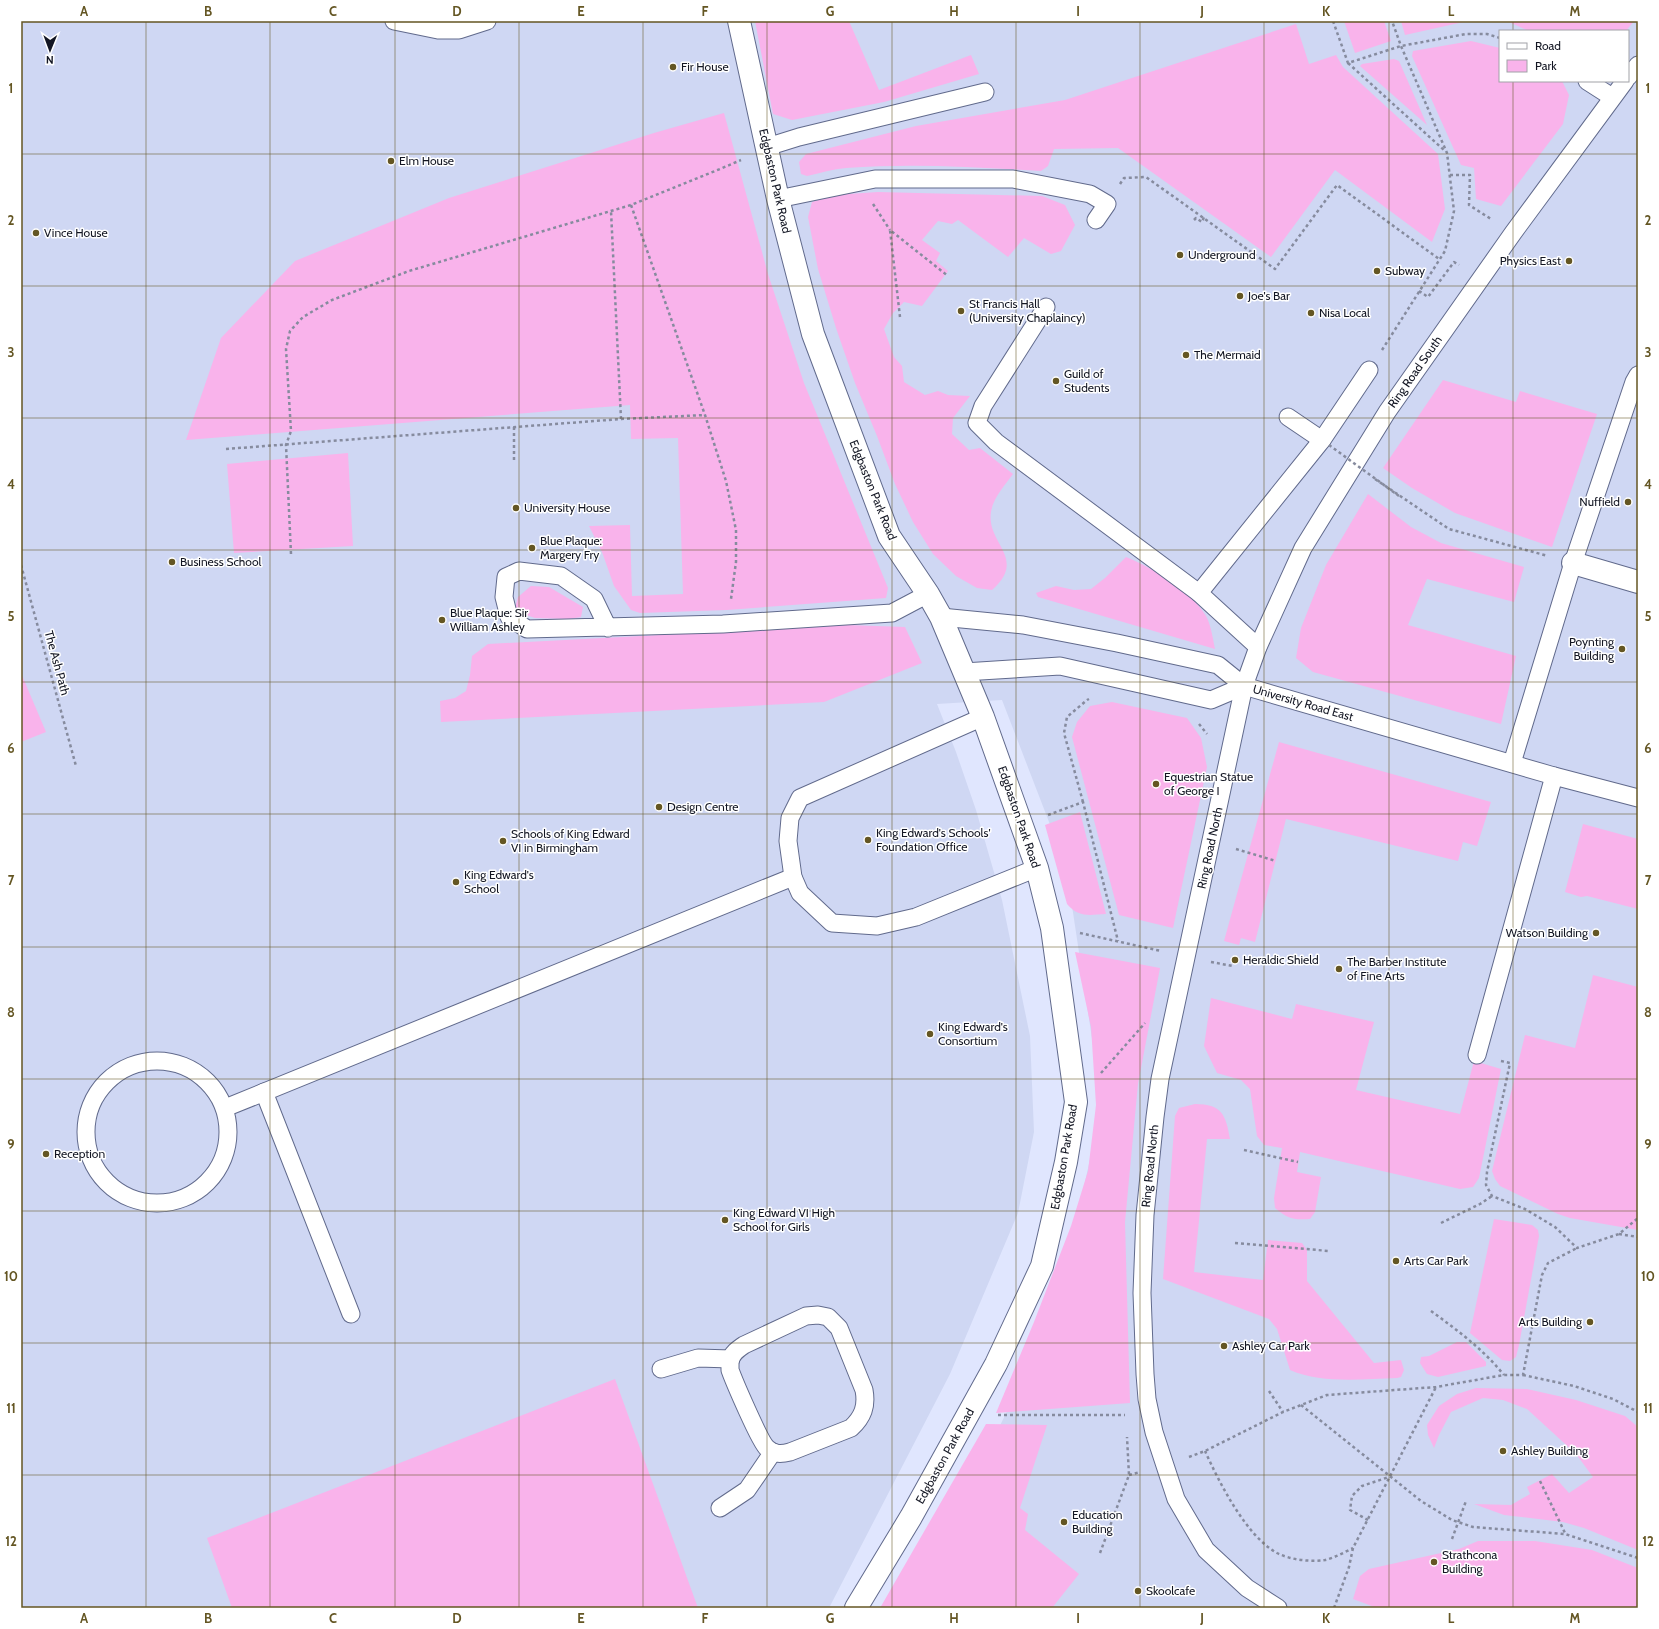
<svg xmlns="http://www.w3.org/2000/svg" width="1659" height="1629" viewBox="0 0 1659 1629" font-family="Cabin,sans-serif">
<rect width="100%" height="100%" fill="#e0e6fe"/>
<path fill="#cfd7f3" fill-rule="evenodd" d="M21 21H1638V1608H898L969 1489 1014 1397 1060 1295 1102 1105 1066 866 1002 700 937 704 956 752 976 810 1002 900 1030 1036 1034 1132 1018 1213 950 1374 829 1608H21ZM1500 31H1628V81H1500Z"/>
<g fill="#f9b3eb">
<path d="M755 21H849L879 90 971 55 979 74 884 102 792 120 773 114Z"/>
<path d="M1344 21H1384L1391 41 1355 53Z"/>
<path d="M1401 21H1468L1405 35Z"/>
<path d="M1507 21H1634L1626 31H1529Z"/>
<path d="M1296 24 1309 64 1336 55 1343 67 1438 154 1445 209 1432 242 1335 170 1271 257 1118 148 1054 149 1048 166 1041 171C977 167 911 163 846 168 833 169 820 173 807 176L801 174 799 162 806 154 916 126 1065 100Z"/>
<path d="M1471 41 1500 48V81H1562L1569 95 1563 124 1501 206 1476 199 1474 168 1461 165 1412 56 1413 51Z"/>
<path d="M1394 59 1399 61 1427 125 1360 66 1362 64Z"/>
<path d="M724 113 768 274 804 383 888 588 886 598 727 610 640 613 631 610 614 586 602 552 589 526 630 525 632 596 683 594 678 438 631 439 630 405 186 440 221 338 295 261 449 198 654 133Z"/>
<path d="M878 192 1042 196 1065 205 1075 225 1061 251 1051 254 1024 238 1008 257 958 220 952 224 938 221 922 240 940 253 936 261 948 271 922 306 904 302 893 313 884 329 894 357 902 366 904 382 925 395 938 391 948 395 970 396 953 418 952 434 969 450 980 448 1013 474C1005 485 993 498 991 512 986 544 1028 558 992 590L977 588 956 576 933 554 913 522 895 484 877 436 855 383 836 328 818 269 808 217 812 202 834 195Z"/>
<path d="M1443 380 1516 402 1520 391 1597 414 1552 547 1455 513 1412 488 1383 468Z"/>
<path d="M348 453 353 546 234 553 227 464Z"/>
<path d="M1368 494 1411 527 1441 543 1524 567 1514 602 1427 579 1408 625 1516 656 1501 724 1313 672 1296 658 1301 628 1326 565Z"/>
<path d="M1126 557C1154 569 1190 589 1206 616 1211 625 1213 639 1215 649L1038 597 1036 593 1056 586 1074 590 1091 589 1105 578Z"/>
<path d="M531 586 549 587 583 607 581 617 569 619 535 618 514 611 518 597Z"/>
<path d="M847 625 905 627 922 663 824 702 441 722 440 701 455 698 466 691 470 675 472 656 488 644Z"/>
<path d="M21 673 46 732 21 742Z"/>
<path d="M1112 702 1187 718 1201 738 1207 767 1173 928 1119 915 1072 737 1077 722 1090 706Z"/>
<path d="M1279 742 1491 802 1477 846 1463 842 1458 861 1286 819 1255 942 1241 938 1239 945 1224 941Z"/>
<path d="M1080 812 1106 914C1089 915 1079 918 1067 904L1045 825Z"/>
<path d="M1583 824 1638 839V909L1587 896 1581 897 1565 892Z"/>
<path d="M1075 952 1160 968 1138 1084 1125 1222 1130 1403 996 1413 1034 1322 1071 1226 1088 1171 1096 1105 1091 1027Z"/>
<path d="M1593 975 1638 987V1230L1570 1218 1558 1214 1500 1186 1495 1179 1492 1171 1525 1035 1575 1048Z"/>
<path d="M1211 998 1292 1019 1296 1004 1374 1022 1356 1090 1460 1114 1474 1061 1501 1069 1479 1178 1473 1187 1460 1189 1300 1152 1297 1172 1321 1177 1315 1212 1310 1219C1293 1220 1288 1219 1275 1208L1274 1198 1282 1148 1264 1145 1257 1136 1250 1089 1241 1080 1217 1073 1204 1046Z"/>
<path d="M1195 1104C1222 1104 1226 1115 1230 1139H1207L1194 1272 1263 1280 1268 1240 1302 1243 1307 1250V1281L1374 1363 1401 1360 1404 1370 1401 1377 1397 1378C1362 1379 1322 1384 1290 1370L1277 1329 1269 1319 1163 1279 1175 1116 1179 1108Z"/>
<path d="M1494 1219 1532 1225 1538 1230 1539 1236 1519 1345 1516 1357 1510 1361 1502 1360 1470 1333Z"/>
<path d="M1457 1342H1466L1486 1362V1366L1438 1377 1427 1374 1420 1363 1421 1357 1429 1356Z"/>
<path d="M615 1379 698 1608H232L207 1538Z"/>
<path d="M1476 1388 1527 1389 1576 1400 1625 1416 1638 1427V1550L1584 1528 1563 1522 1504 1515 1474 1504 1511 1505 1530 1494 1527 1487 1552 1474 1569 1493 1593 1477 1576 1454 1527 1409 1503 1400 1483 1398 1451 1412 1439 1435 1434 1448 1428 1435 1427 1425 1439 1406 1457 1394Z"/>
<path d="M986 1424 1047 1425 1020 1508 1028 1514 1025 1530 1079 1574 1052 1608H880Z"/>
<path d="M1478 1541H1535L1592 1550 1638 1568V1608H1377L1353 1599 1360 1576 1369 1569 1459 1549Z"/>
</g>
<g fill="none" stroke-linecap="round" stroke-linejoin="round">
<defs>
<g id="service">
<path d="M394 21 438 30H459L487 21"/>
<path d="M1628 77 1638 65"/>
<path d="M1587 81 1612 97"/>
<path d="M767 147 799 137 985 92"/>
<path d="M778 199 875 179H1013L1090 194 1107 204 1096 220"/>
<path d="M1046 307 983 406 977 423 996 442 1199 593 1258 647"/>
<path d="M1288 417 1322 440"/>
<path d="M1199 593 1322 440 1369 370"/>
<path d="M941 617 1023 625 1117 643 1218 665 1244 686"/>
<path d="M608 628 594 599 561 576 519 571 506 577 504 597 509 617 527 629 723 624 892 613 928 594"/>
<path d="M964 672 1060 666 1211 700 1244 686 1554 776 1638 798"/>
<path d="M983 717 800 798 790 818 788 841 793 877 800 893 832 923 877 926 916 917 1037 868"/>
<path d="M1512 763 1573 563 1634 382 1638 375"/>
<path d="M1477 1055 1554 776"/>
<circle cx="157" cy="1132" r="71"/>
<path d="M264 1092 351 1314"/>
<path d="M225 1108 793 877"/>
<path d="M818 1315 828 1317 839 1328 864 1390C867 1406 863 1417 851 1428L790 1452C782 1454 774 1455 767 1448 760 1442 734 1381 730 1370 730 1367 730 1364 730 1361 732 1353 738 1349 744 1345L806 1316Z"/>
<path d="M661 1369 698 1358 731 1359"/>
<path d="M720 1508 747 1490 773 1452"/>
<path d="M1278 1608 1247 1588 1206 1550 1176 1499 1154 1432 1147 1399 1145 1374 1142 1293 1145 1215 1155 1117 1160 1079 1244 686 1258 647 1303 548 1387 412 1513 233 1625 81"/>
</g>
<path id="pedestrian" d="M1573 563 1638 582"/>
<path id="tertiary" d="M739 21 778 199 813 334 889 536 928 594 941 617 983 717 1037 868 1052 928 1076 1102 1066 1162 1042 1266 996 1364 911 1517 856 1608"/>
</defs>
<use href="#service" stroke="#616a8c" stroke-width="19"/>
<use href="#pedestrian" stroke="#616a8c" stroke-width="24"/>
<use href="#tertiary" stroke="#616a8c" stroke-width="24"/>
<g stroke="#868b9e" stroke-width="2.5" stroke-dasharray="3 3" stroke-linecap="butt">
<path d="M1333 21 1348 63 1401 46 1466 34H1487L1500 38"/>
<path d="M1348 63 1445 151"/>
<path d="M1450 175H1470L1469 205 1491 219"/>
<path d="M1120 184 1124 178 1146 177 1275 269 1337 185 1439 259"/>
<path d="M873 204 890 230"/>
<path d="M631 205 705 415 726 481 736 530V562L731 599"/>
<path d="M1194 220 1196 218 1202 222 1204 217"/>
<path d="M1419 291 1428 297 1454 262 1459 265"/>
<path d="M900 317 890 230 948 276"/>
<path d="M1382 350 1445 251 1454 211 1447 153 1401 46 1392 21"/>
<path d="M621 419 705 415"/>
<path d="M514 427V463"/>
<path d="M226 449 621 419 611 211"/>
<path d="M1375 479 1449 529 1548 556"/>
<path d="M291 554 286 445 291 431 286 349 290 331 303 317 332 300 409 271 631 205 720 169 741 160"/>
<path d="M21 565 76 766"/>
<path d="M1199 724 1207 734"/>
<path d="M1083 802 1064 733 1067 717 1087 700 1089 699"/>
<path d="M1048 815 1083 802 1118 941"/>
<path d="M1236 849 1276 861"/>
<path d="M1080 933 1161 951"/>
<path d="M1211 962 1233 966"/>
<path d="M1501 1061 1510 1063 1487 1172 1486 1185 1492 1196 1525 1209 1555 1227 1577 1248 1619 1234 1638 1218"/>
<path d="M1101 1073 1145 1023"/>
<path d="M1244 1150 1298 1162"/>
<path d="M1441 1223 1480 1204 1492 1196"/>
<path d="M1619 1234 1638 1237"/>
<path d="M1235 1243 1329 1251"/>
<path d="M1431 1311C1457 1330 1483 1349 1504 1375"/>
<path d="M1523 1375 1574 1386 1613 1399 1638 1412"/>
<path d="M1269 1391 1283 1412"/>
<path d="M1301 1405 1421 1501 1452 1520 1473 1527 1565 1534 1638 1558"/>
<path d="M998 1415H1125"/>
<path d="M1205 1451C1219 1482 1246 1536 1277 1553 1291 1560 1310 1562 1325 1560 1334 1558 1345 1552 1353 1548"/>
<path d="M1189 1457 1205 1451 1283 1412 1327 1395 1436 1387 1504 1375H1523L1542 1275 1548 1263 1577 1248"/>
<path d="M1129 1475 1140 1472"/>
<path d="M1540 1481 1565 1533"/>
<path d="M1368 1520 1350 1510 1352 1496 1362 1486 1389 1477"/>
<path d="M1452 1539 1466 1501"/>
<path d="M1100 1553 1129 1475 1127 1437"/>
<path d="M1334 1608 1349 1567 1353 1548 1436 1387"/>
</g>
<use href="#service" stroke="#fff" stroke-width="17"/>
<use href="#pedestrian" stroke="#fff" stroke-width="22"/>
<use href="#tertiary" stroke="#fff" stroke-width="22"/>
<path stroke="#868b9e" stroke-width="2.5" stroke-dasharray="3 3" stroke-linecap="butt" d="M1329 445 1399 496"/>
</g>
<path fill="none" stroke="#645623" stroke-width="1" stroke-opacity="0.55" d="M146 21V1608M270 21V1608M395 21V1608M519 21V1608M643 21V1608M767 21V1608M892 21V1608M1016 21V1608M1140 21V1608M1264 21V1608M1389 21V1608M1513 21V31M1513 81V1608M21 154H1638M21 286H1638M21 418H1638M21 550H1638M21 682H1638M21 814H1638M21 947H1638M21 1079H1638M21 1211H1638M21 1343H1638M21 1475H1638"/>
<g fill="#645623" stroke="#fff" stroke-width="1.5">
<circle cx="673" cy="67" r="4"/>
<circle cx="391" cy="161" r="4"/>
<circle cx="36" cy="233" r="4"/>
<circle cx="1180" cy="255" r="4"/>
<circle cx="1569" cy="261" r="4"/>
<circle cx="1377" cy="271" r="4"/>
<circle cx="1240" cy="296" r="4"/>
<circle cx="961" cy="311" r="4"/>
<circle cx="1311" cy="313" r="4"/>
<circle cx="1186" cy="355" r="4"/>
<circle cx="1056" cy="381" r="4"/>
<circle cx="1628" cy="502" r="4"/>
<circle cx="516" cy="508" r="4"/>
<circle cx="532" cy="548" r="4"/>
<circle cx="172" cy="562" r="4"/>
<circle cx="442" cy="620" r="4"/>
<circle cx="1622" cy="649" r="4"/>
<circle cx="1156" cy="784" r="4"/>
<circle cx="659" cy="807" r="4"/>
<circle cx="868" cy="840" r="4"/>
<circle cx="503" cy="841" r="4"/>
<circle cx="456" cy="882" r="4"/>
<circle cx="1596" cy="933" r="4"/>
<circle cx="1235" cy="960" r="4"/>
<circle cx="1339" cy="969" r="4"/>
<circle cx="930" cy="1034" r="4"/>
<circle cx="46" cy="1154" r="4"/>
<circle cx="725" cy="1220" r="4"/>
<circle cx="1396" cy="1261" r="4"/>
<circle cx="1590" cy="1322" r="4"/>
<circle cx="1224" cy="1346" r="4"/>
<circle cx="1503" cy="1451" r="4"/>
<circle cx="1064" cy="1522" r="4"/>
<circle cx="1434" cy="1562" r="4"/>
<circle cx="1138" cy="1591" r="4"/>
</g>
<g text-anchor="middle" stroke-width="3" stroke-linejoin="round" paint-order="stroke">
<g font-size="12" fill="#131623" stroke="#fff" text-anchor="start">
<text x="681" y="71">Fir House</text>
<text x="399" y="165">Elm House</text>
<text x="44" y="237">Vince House</text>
<text x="1188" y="259">Underground</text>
<text x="1561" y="265" text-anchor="end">Physics East</text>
<text x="1385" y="275">Subway</text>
<text x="1248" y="300">Joe's Bar</text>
<text x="969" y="308">St Francis Hall<tspan x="969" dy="14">(University Chaplaincy)</tspan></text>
<text x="1319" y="317">Nisa Local</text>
<text x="1194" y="359">The Mermaid</text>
<text x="1064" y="378">Guild of<tspan x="1064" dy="14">Students</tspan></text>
<text x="1620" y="506" text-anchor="end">Nuffield</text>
<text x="524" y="512">University House</text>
<text x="540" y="545">Blue Plaque:<tspan x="540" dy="14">Margery Fry</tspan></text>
<text x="180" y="566">Business School</text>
<text x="450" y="617">Blue Plaque: Sir<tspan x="450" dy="14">William Ashley</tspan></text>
<text x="1614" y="646" text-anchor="end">Poynting<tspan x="1614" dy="14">Building</tspan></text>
<text x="1164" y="781">Equestrian Statue<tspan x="1164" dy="14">of George I</tspan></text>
<text x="667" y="811">Design Centre</text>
<text x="876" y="837">King Edward's Schools'<tspan x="876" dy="14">Foundation Office</tspan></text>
<text x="511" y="838">Schools of King Edward<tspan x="511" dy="14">VI in Birmingham</tspan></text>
<text x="464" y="879">King Edward's<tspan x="464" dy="14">School</tspan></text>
<text x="1588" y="937" text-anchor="end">Watson Building</text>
<text x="1243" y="964">Heraldic Shield</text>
<text x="1347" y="966">The Barber Institute<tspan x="1347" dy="14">of Fine Arts</tspan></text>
<text x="938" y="1031">King Edward's<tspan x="938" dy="14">Consortium</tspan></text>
<text x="54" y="1158">Reception</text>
<text x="733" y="1217">King Edward VI High<tspan x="733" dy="14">School for Girls</tspan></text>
<text x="1404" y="1265">Arts Car Park</text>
<text x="1582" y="1326" text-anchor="end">Arts Building</text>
<text x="1232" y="1350">Ashley Car Park</text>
<text x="1511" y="1455">Ashley Building</text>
<text x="1072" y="1519">Education<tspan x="1072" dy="14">Building</tspan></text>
<text x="1442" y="1559">Strathcona<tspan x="1442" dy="14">Building</tspan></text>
<text x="1146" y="1595">Skoolcafe</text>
</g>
<g font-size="12" fill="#131623" stroke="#fff">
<text transform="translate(775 181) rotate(77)" y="4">Edgbaston Park Road</text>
<text transform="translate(1415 372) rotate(-55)" y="4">Ring Road South</text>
<text transform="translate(873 490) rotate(68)" y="4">Edgbaston Park Road</text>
<text transform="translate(57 663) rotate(75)" y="4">The Ash Path</text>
<text transform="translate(1303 703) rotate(16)" y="4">University Road East</text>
<text transform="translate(1019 817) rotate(71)" y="4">Edgbaston Park Road</text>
<text transform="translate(1210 848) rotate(-78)" y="4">Ring Road North</text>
<text transform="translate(1064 1157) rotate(-80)" y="4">Edgbaston Park Road</text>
<text transform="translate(1150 1166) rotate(-84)" y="4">Ring Road North</text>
<text transform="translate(945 1456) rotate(-61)" y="4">Edgbaston Park Road</text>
</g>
</g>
<rect width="1659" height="1629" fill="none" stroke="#ffffff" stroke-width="44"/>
<rect x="1499" y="30" width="130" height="52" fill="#ffffff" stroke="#a1a2a7"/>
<rect x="1507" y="43" width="20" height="6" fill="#ffffff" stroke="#a1a2a7"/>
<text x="1535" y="50" font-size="12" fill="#131623">Road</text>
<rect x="1507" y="60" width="20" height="12" fill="#f9b3eb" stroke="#a1a2a7"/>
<text x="1535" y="70" font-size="12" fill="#131623">Park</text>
<g transform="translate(50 50) rotate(181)" stroke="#ffffff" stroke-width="3" paint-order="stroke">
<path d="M0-3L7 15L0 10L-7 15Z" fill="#131623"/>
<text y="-6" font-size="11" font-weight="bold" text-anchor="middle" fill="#131623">N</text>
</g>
<rect x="22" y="22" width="1615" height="1585" fill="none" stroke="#645623" stroke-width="1.5"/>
<g font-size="13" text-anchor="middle" font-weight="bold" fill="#645623">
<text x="84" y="16">A</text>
<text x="208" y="16">B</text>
<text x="333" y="16">C</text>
<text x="457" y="16">D</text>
<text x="581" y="16">E</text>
<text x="705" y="16">F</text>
<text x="830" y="16">G</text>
<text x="954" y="16">H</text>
<text x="1078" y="16">I</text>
<text x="1202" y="16">J</text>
<text x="1326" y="16">K</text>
<text x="1451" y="16">L</text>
<text x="1575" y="16">M</text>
<text x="11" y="93">1</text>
<text x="1648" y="93">1</text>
<text x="11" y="225">2</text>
<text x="1648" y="225">2</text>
<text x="11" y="357">3</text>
<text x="1648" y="357">3</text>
<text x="11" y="489">4</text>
<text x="1648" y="489">4</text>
<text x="11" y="621">5</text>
<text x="1648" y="621">5</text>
<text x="11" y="753">6</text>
<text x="1648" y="753">6</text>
<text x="11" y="885">7</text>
<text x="1648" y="885">7</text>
<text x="11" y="1017">8</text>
<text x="1648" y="1017">8</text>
<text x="11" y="1149">9</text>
<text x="1648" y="1149">9</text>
<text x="11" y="1281">10</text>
<text x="1648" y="1281">10</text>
<text x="11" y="1413">11</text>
<text x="1648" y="1413">11</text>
<text x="11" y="1546">12</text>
<text x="1648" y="1546">12</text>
<text x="84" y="1623">A</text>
<text x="208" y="1623">B</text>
<text x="333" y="1623">C</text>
<text x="457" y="1623">D</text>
<text x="581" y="1623">E</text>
<text x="705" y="1623">F</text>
<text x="830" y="1623">G</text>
<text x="954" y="1623">H</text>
<text x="1078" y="1623">I</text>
<text x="1202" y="1623">J</text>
<text x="1326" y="1623">K</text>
<text x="1451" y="1623">L</text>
<text x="1575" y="1623">M</text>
</g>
</svg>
